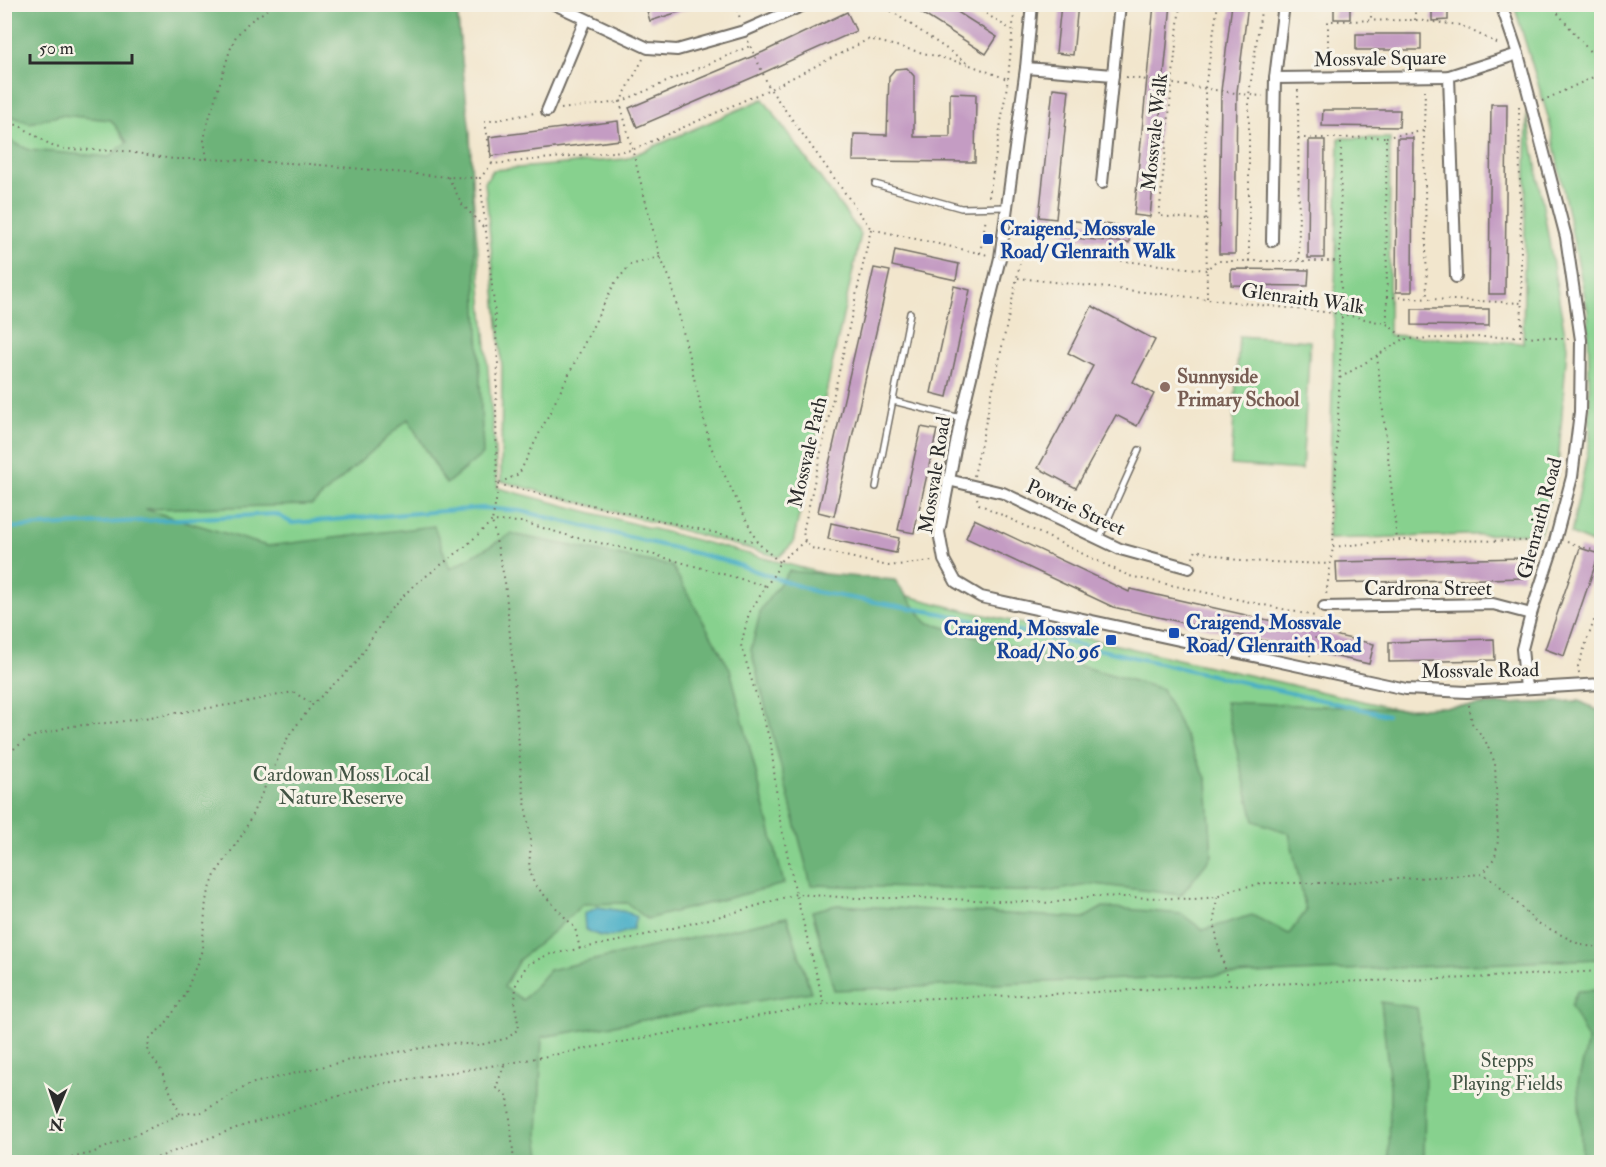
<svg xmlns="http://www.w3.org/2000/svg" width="1606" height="1167" viewBox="0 0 1606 1167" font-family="'IM FELL Double Pica',serif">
<rect width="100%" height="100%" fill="#f7f3e8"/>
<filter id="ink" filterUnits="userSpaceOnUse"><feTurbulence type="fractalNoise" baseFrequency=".0167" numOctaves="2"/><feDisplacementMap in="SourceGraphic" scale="12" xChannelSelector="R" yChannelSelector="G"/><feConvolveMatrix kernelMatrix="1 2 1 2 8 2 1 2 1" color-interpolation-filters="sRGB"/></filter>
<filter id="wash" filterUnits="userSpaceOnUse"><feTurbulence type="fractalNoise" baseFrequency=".008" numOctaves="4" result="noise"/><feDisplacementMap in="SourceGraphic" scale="24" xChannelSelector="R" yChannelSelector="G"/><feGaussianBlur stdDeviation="1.35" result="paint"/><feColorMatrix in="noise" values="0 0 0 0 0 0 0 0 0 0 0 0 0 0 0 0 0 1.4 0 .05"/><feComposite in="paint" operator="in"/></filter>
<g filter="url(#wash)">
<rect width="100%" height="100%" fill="#f2e6cd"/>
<g fill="#87d18e" stroke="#597e5c" stroke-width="1.5">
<path d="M5 5H457L498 488 950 607 1397 709 1579 701 1601 712V1162H5Z"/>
<path d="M1514 5H1601V547L1571 534 1590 440 1588 312 1549 120Z"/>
<path d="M763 99 861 234 793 543 779 557 501 481 502 367 485 182 493 170 625 159Z"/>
<path d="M1527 113 1567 346 1558 468 1540 533 1328 539 1339 138H1390L1389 335 1523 343Z"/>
<path d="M1239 336 1310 341 1302 470 1231 465Z"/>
</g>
<g fill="#6db379" stroke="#4c6f52" stroke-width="1.5">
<path d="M5 4 456 5 470 133 483 454 446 484 408 419 312 505 145 509 267 546 434 526 450 569 511 534 672 566 730 669 784 884 647 919 627 903 583 904 555 930 519 960 504 987 523 1000 549 970 787 917 811 992 542 1037 538 1135 542 1162H5V138L29 150 109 157 127 142 111 120 61 115 30 123 5 114Z"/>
<path d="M789 571 895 580 926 622 1162 689 1207 780 1212 856 1181 895 1094 884 1046 892 811 885 751 650 761 609Z"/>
<path d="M1579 701 1601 712V959L1208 976 834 990 812 911 837 905 1084 918 1103 907 1182 914 1203 930 1252 915 1289 934 1306 911 1289 833 1254 821 1225 702 1397 709Z"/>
<path d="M1601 990V1152L1593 1162H1590L1582 1155 1578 1083 1588 1040 1571 1006 1577 991Z"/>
<path d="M1381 1002 1417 1008 1425 1069 1424 1162H1389L1390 1086Z"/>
</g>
<path fill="#47aec6" stroke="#396c78" stroke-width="1.5" d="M598 907 627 912 636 917 633 929C613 937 605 941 585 929L584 914Z"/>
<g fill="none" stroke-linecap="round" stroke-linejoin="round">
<path stroke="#47aec6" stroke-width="4" d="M4 528 276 514 292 523 482 508 521 511 727 561 816 592 939 613 1387 715"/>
</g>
<g id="blocks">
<g fill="#c49cc3">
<path d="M645 4H695V7L650 21Z"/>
<path d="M907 4H945L997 37 986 54Z"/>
<path d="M1061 4H1078L1073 55 1056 53Z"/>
<path d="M1154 4H1171L1150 217 1134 215Z"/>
<path d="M1232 4H1248L1237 92 1235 254H1219L1221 91Z"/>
<rect x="1334" y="4" width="16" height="15"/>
<path d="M1432 4H1448V20L1432 21Z"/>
<path d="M847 12 856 31 756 76 637 127 629 108 763 52Z"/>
<rect x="1356" y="34" width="65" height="16"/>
<path d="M907 68 914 76V137H950V93L976 94 975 162 853 161 854 134 887 135 889 76 895 69Z"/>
<path d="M1053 88 1069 90 1056 219 1039 217Z"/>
<path d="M1491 104H1507L1505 294H1489Z"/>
<path d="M1323 110H1400L1399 127 1322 126Z"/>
<path d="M618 121 620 140 491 156 489 137Z"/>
<path d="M1397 138H1413L1412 292H1396Z"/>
<path d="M1309 140H1325L1324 258H1308Z"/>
<path d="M1066 220 1130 227 1129 243 1064 237Z"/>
<path d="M895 250 959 264 956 280 892 266Z"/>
<path d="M874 268 890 271 834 516 818 512Z"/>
<path d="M1231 269 1309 270 1308 286 1231 285Z"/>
<path d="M954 286 970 290 947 397 931 393Z"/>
<path d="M1092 306 1155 340 1133 382 1154 394 1137 426 1116 415 1076 488 1038 468 1093 366 1068 353Z"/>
<path d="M1412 309H1489V326L1412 325Z"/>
<path d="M921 427 937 430 914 533 898 530Z"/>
<path d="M974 519 1129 592 1130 589 1374 644 1369 664 1113 607 966 538Z"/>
<path d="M831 523 899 538 896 553 828 539Z"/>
<path d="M1580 548 1599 554 1564 656 1545 649Z"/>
<path d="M1523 558V578L1337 583 1336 562Z"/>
<path d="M1494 639 1495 660 1389 662V642Z"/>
</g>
</g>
</g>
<g filter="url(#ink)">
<use href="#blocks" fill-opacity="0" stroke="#716c64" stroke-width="1.5"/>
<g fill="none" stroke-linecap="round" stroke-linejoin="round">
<defs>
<g id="lane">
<path d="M875 184 961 208 1007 207"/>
<path d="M893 401 961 418"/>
<path d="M876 487 910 313"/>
<path d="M1099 539 1139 450"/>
</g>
<g id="street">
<path d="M554 4 648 48 677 50 744 31 806 4"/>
<path d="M1032 4 1026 68 1000 258 961 418 939 532 944 560 956 582 981 597 1406 689 1467 692 1602 684"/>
<path d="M1501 4 1518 54 1566 237 1581 340 1580 412 1572 477 1555 541 1531 614 1522 649 1526 688"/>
<path d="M1026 68 1113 75"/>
<path d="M1449 76 1456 277"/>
<path d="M1275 78 1449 76 1518 54"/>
<path d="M547 111 585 20"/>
<path d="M1102 183 1120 4"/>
<path d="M1272 241 1275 78 1284 4"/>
<path d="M948 480 1003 493 1120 549 1189 568"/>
<path d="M1324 607 1493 604 1531 614"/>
</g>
</defs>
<use href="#lane" stroke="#716c64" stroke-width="8"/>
<use href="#street" stroke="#716c64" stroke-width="14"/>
<g stroke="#716c64" stroke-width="2" stroke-dasharray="1.5 4.5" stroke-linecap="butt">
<path d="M736 4 740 19"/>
<path d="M881 4 970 65 1007 79"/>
<path d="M971 4 1013 31"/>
<path d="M1180 4 1159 216 1206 220"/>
<path d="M1371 4V20"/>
<path d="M1550 4 1602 66"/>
<path d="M1415 20V4"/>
<path d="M748 41 770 89 871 229 988 255"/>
<path d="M643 59 620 102 660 257 671 281 710 445 757 542 779 562"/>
<path d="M1328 65V21L1415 20 1460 25 1501 45"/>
<path d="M1126 77 1249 95 1263 96"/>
<path d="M1298 90 1299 261"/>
<path d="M1542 101 1602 73"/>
<path d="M1519 107 1522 335"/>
<path d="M561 109 620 102 750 46"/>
<path d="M4 121 20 126 54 147 65 149 123 151 173 159H207L309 164 448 177 480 178"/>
<path d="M1424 131 1427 299"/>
<path d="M1386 137 1424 131 1425 89"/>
<path d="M1298 138H1341L1340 261 1342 314 1333 547 1326 595"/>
<path d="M1341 138 1386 137 1387 324"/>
<path d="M207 159 204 140 207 125 230 50 236 36 249 22 264 12 273 4"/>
<path d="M492 164 485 122 535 113"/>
<path d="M448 177 462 204 484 228"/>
<path d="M989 197 1008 79 1015 4"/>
<path d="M871 229 803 532 805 541 811 548 888 566 933 561"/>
<path d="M980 253 986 218"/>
<path d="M660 257 630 265 614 284 519 474 497 484 757 542"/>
<path d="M1249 261V95L1262 4"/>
<path d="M1018 278 1342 314 1387 324 1405 339 1522 336 1570 339"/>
<path d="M1387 297 1522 303"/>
<path d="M1207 298 1205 88 1218 4"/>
<path d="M1377 356 1397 540"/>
<path d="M1340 378 1404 339"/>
<path d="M974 476 1023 250 1206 270 1216 261H1340"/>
<path d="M977 498 979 504 1129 576 1315 616"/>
<path d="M805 541 779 562 776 571 749 613 741 645 771 744 779 816 796 894 824 1004"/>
<path d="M1567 542 1602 553"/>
<path d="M1333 547 1397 540 1543 541"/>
<path d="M1193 558 1196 550 1241 561 1330 564"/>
<path d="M1310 656 1321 619"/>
<path d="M1579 673 1578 666 1602 598"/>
<path d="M1469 705 1472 723 1485 740 1495 763 1498 841 1495 857 1483 874"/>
<path d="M4 756 30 737 72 726 118 722 241 703 293 692 313 704"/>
<path d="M1217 897 1214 920 1218 945 1230 985"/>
<path d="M580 949 575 928 534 884 529 867 531 842 521 775 515 690 505 582 492 521 497 496 496 406 498 364 494 304 480 178 492 164 632 150 770 89 869 39 970 65"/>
<path d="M504 1065 496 1088 508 1097 514 1162"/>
<path d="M180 1114 160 1068 147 1051 150 1037 164 1026 185 995 202 950 206 900 215 875 244 832 289 735 313 704 356 663 389 611 413 586 466 546 492 521 523 522 573 537 655 555 766 586"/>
<path d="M54 1162 92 1153 142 1132 180 1114 202 1112 250 1084 350 1060 451 1043 480 1045 508 1038 519 1028 515 1006 516 984 527 965 547 955 629 939 729 914 796 894 856 898H922L1052 903 1093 896 1194 899 1217 897 1234 889 1266 883H1333L1483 874 1496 882 1536 922 1581 945 1602 948"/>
<path d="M146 1162 236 1128 374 1085 515 1062 824 1004 856 1001 1077 993 1230 985 1472 978 1602 971"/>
</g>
<use href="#lane" stroke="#fff" stroke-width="5"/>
<use href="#street" stroke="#fff" stroke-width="10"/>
</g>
</g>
<g fill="#1a4fb4" stroke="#f7f3e8" stroke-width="2">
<rect x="982" y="233" width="12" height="12" rx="3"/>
<rect x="1168" y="627" width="12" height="12" rx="3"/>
<rect x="1105" y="634" width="12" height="12" rx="3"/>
</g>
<circle fill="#8d6e63" stroke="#f7f3e8" stroke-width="2" cx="1165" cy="387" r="6"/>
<g text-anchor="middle" stroke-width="6" stroke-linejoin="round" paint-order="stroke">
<g font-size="20" fill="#2b2b2b" stroke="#f7f3e8">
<text transform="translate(1380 58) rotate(-1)" y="7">Mossvale Square</text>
<text transform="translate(1154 132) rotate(-84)" y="7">Mossvale Walk</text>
<text transform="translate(1303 298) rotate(8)" y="7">Glenraith Walk</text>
<text transform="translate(807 452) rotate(-77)" y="7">Mossvale Path</text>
<text transform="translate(934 475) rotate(-81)" y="7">Mossvale Road</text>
<text transform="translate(1076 507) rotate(25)" y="7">Powrie Street</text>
<text transform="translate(1539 518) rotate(-75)" y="7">Glenraith Road</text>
<text x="1428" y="595">Cardrona Street</text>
<text transform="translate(1480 670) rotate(-1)" y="7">Mossvale Road</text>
</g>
<g font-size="20" font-weight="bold" fill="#164399" stroke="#f7f3e8" text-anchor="start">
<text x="1000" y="235">Craigend, Mossvale<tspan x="1000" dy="23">Road/ Glenraith Walk</tspan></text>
<text x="1186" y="629">Craigend, Mossvale<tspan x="1186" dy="23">Road/ Glenraith Road</tspan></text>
<text x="1099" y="635" text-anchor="end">Craigend, Mossvale<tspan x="1099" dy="23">Road/ No 96</tspan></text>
</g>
<g font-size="20" font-weight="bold" fill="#785e54" stroke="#f7f3e8" text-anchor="start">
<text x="1177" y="383">Sunnyside<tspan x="1177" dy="23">Primary School</tspan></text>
</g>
<g font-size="20" fill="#425444" stroke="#f7f3e8">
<text x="341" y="781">Cardowan Moss Local<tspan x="341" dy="23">Nature Reserve</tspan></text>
<text x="1507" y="1067">Stepps<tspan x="1507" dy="23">Playing Fields</tspan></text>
</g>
</g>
<rect width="1606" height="1167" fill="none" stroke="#f7f3e8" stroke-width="24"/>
<g transform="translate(57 1110) rotate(182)" stroke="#f7f3e8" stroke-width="4.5" paint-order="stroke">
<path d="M0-4.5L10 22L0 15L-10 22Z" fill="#2b2b2b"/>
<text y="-9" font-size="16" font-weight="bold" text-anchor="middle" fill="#2b2b2b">N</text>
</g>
<path d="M30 54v9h102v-9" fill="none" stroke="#2b2b2b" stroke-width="3"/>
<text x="39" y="54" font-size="18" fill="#2b2b2b" stroke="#f7f3e8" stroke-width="4.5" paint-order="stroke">50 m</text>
</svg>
